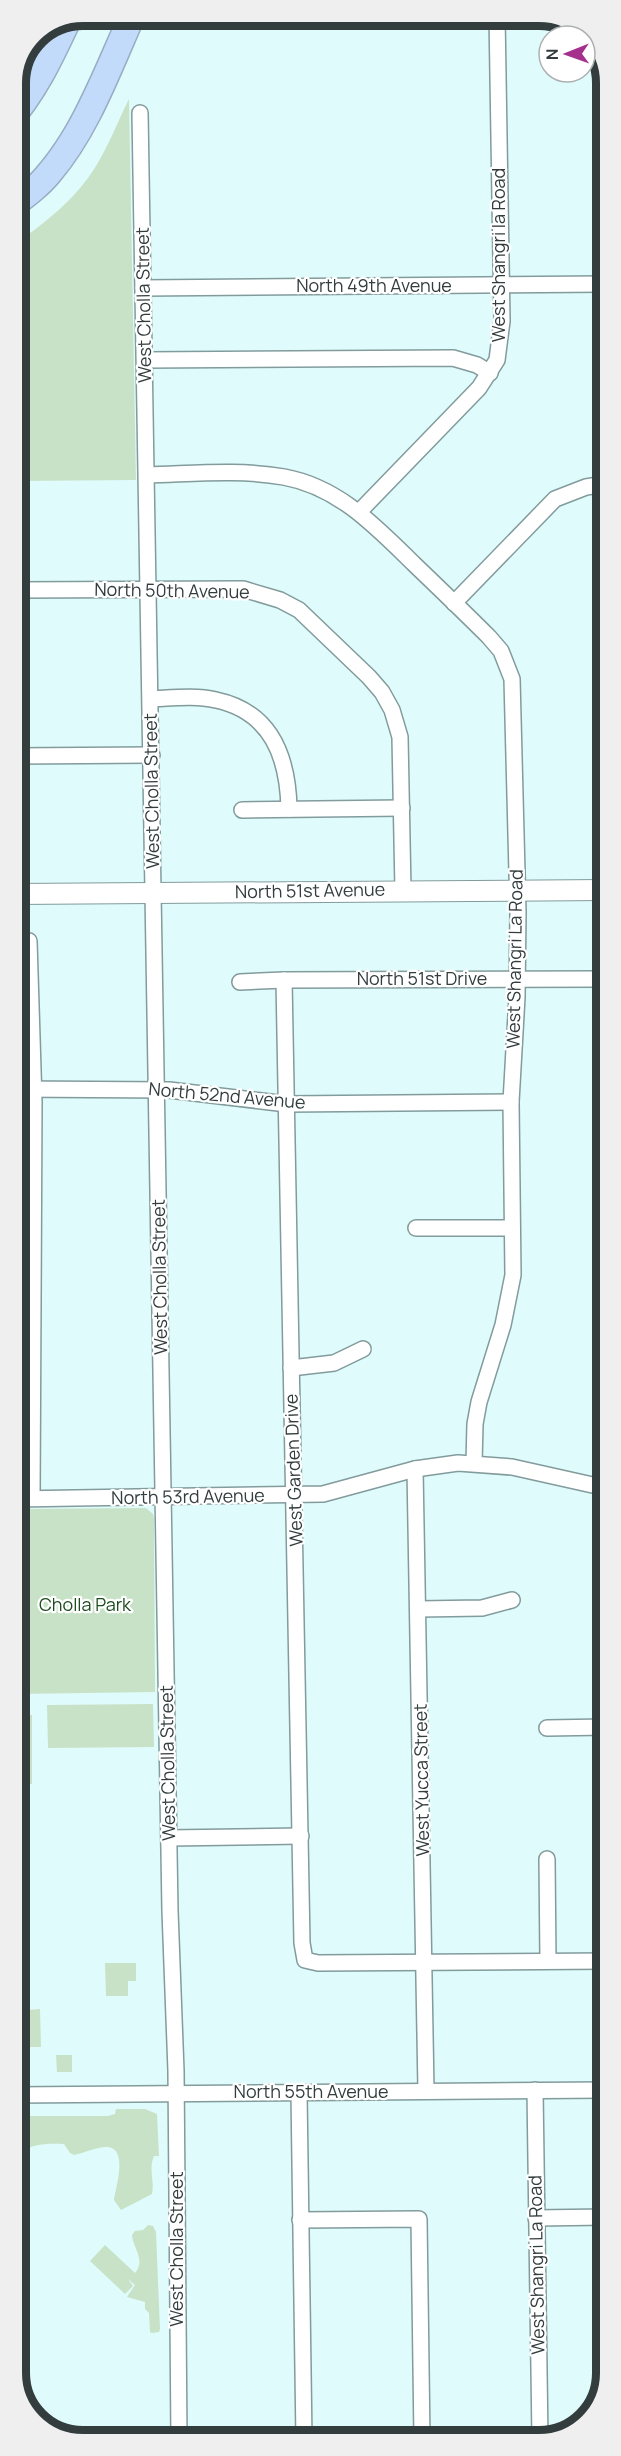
<svg xmlns="http://www.w3.org/2000/svg" width="621" height="2456" viewBox="0 0 621 2456" font-family="Manrope,sans-serif">
<rect width="100%" height="100%" fill="#e0fbfc"/>
<g fill="#c8e2c7">
<path d="M129 99 136 480 15 481V244C46 222 76 199 96 166 109 145 118 121 129 99Z"/>
<path d="M146 1508 153 1514 154 1518 155 1692 16 1694V1509Z"/>
<path d="M153 1704 154 1747 48 1748 47 1705Z"/>
<rect x="16" y="1715" width="16" height="69"/>
<path d="M105 1963H136V1981H128V1996H106Z"/>
<path d="M40 2009 41 2047H29L28 2010Z"/>
<path d="M56 2055H72V2072H57Z"/>
<path d="M116 2109H145L157 2114 159 2156H154C148 2169 155 2181 152 2194L121 2210 114 2200C116 2187 129 2147 106 2147 97 2147 84 2153 74 2155L70 2153 64 2144C47 2143 31 2144 16 2154V2116H108L115 2114Z"/>
<path d="M148 2225 153 2226 156 2232 160 2329 159 2332 152 2333 150 2332 149 2313 145 2309V2302L127 2297 135 2285 128 2279 133 2286 125 2294 90 2261 105 2245 135 2273C146 2260 133 2248 132 2235L135 2231 143 2230Z"/>
</g>
<g fill="#c3dbfa" stroke="#98acc2" stroke-width="1.5">
<path d="M82 15H85C65 58 47 99 15 134V82L35 35Z"/>
<path d="M118 15H147C122 70 100 134 60 181 48 196 31 208 15 220V189C67 145 90 76 118 15Z"/>
</g>
<g fill="none" stroke-linecap="round" stroke-linejoin="round">
<defs>
<g id="minor">
<path d="M140 113 170 1911 176 2071 179 2440"/>
<path d="M143 288 605 284"/>
<path d="M145 360 453 358 477 365 490 373"/>
<path d="M147 475C192 474 239 469 284 477 339 487 376 527 414 564 439 588 464 612 489 637L501 651 512 679 518 912 517 997 511 1102 513 1275 503 1325 479 1402 475 1424 474 1463"/>
<path d="M359 512 479 388 497 360 502 321 497 15"/>
<path d="M15 590 243 589 280 600 299 610 369 677 382 692 392 710 400 737 403 891"/>
<path d="M454 603 555 499 586 487 605 484"/>
<path d="M151 699C172 698 196 695 216 700 272 712 288 758 289 809"/>
<path d="M15 756 152 755"/>
<path d="M242 810 402 808"/>
<path d="M29 941 34 1102 32 1498"/>
<path d="M284 980 302 1943 305 1960 318 1963 606 1961"/>
<path d="M240 982 284 980 605 979"/>
<path d="M16 1089 169 1090 287 1104 511 1102"/>
<path d="M416 1228H512"/>
<path d="M291 1368 334 1363 363 1349"/>
<path d="M415 1469 426 2091"/>
<path d="M16 1499 323 1494 415 1469 458 1463 512 1467 606 1488"/>
<path d="M419 1609 482 1608 512 1600"/>
<path d="M547 1728 606 1727"/>
<path d="M169 1838 301 1836"/>
<path d="M547 1859 548 1961"/>
<path d="M535 2090 540 2440"/>
<path d="M299 2093 304 2440"/>
<path d="M16 2095 606 2090"/>
<path d="M536 2218 606 2217"/>
<path d="M300 2220 419 2219 422 2440"/>
</g>
<path id="major" d="M15 894 605 890"/>
</defs>
<use href="#minor" stroke="#829b9c" stroke-width="18"/>
<use href="#major" stroke="#829b9c" stroke-width="22"/>
<use href="#minor" stroke="#fff" stroke-width="15"/>
<use href="#major" stroke="#fff" stroke-width="20"/>
</g>
<g text-anchor="middle" stroke-width="4.5" stroke-linejoin="round" paint-order="stroke">
<g font-size="18" fill="#333d3e" stroke="#fff">
<text transform="translate(499 255) rotate(-90)" y="6">West Shangri la Road</text>
<text x="374" y="292">North 49th Avenue</text>
<text transform="translate(144 305) rotate(-91)" y="6">West Cholla Street</text>
<text transform="translate(172 591) rotate(1)" y="6">North 50th Avenue</text>
<text transform="translate(152 791) rotate(-91)" y="6">West Cholla Street</text>
<text transform="translate(310 891) rotate(-1)" y="6">North 51st Avenue</text>
<text transform="translate(515 959) rotate(-89)" y="6">West Shangri La Road</text>
<text x="422" y="985">North 51st Drive</text>
<text transform="translate(227 1096) rotate(5)" y="6">North 52nd Avenue</text>
<text transform="translate(160 1277) rotate(-91)" y="6">West Cholla Street</text>
<text transform="translate(294 1470) rotate(-92)" y="6">West Garden Drive</text>
<text transform="translate(188 1497) rotate(-1)" y="6">North 53rd Avenue</text>
<text transform="translate(168 1763) rotate(-91)" y="6">West Cholla Street</text>
<text transform="translate(422 1780) rotate(-91)" y="6">West Yucca Street</text>
<text x="311" y="2098">North 55th Avenue</text>
<text transform="translate(177 2249) rotate(-90)" y="6">West Cholla Street</text>
<text transform="translate(537 2265) rotate(-91)" y="6">West Shangri La Road</text>
</g>
<g font-size="18" fill="#1d4d1f" stroke="#fff">
<text x="85" y="1611">Cholla Park</text>
</g>
</g>
<path d="M0 0H621V2456H0ZM83 26H539A57 57 0 0 1 596 83V2373A57 57 0 0 1 539 2430H83A57 57 0 0 1 26 2373V83A57 57 0 0 1 83 26Z" fill="#efeff0" fill-rule="evenodd"/>
<path fill="none" stroke="#333d3e" stroke-width="8" d="M83 26H539A57 57 0 0 1 596 83V2373A57 57 0 0 1 539 2430H83A57 57 0 0 1 26 2373V83A57 57 0 0 1 83 26Z"/>
<g transform="translate(567 54) rotate(269)"><circle r="28" fill="#ffffff" stroke="#adb1b2" stroke-width="1.5"/>
<path d="M0-4.5L10 22L0 15L-10 22Z" fill="#a5318c"/>
<text y="-9" font-size="16" font-weight="bold" text-anchor="middle" fill="#333d3e">N</text>
</g>
</svg>
